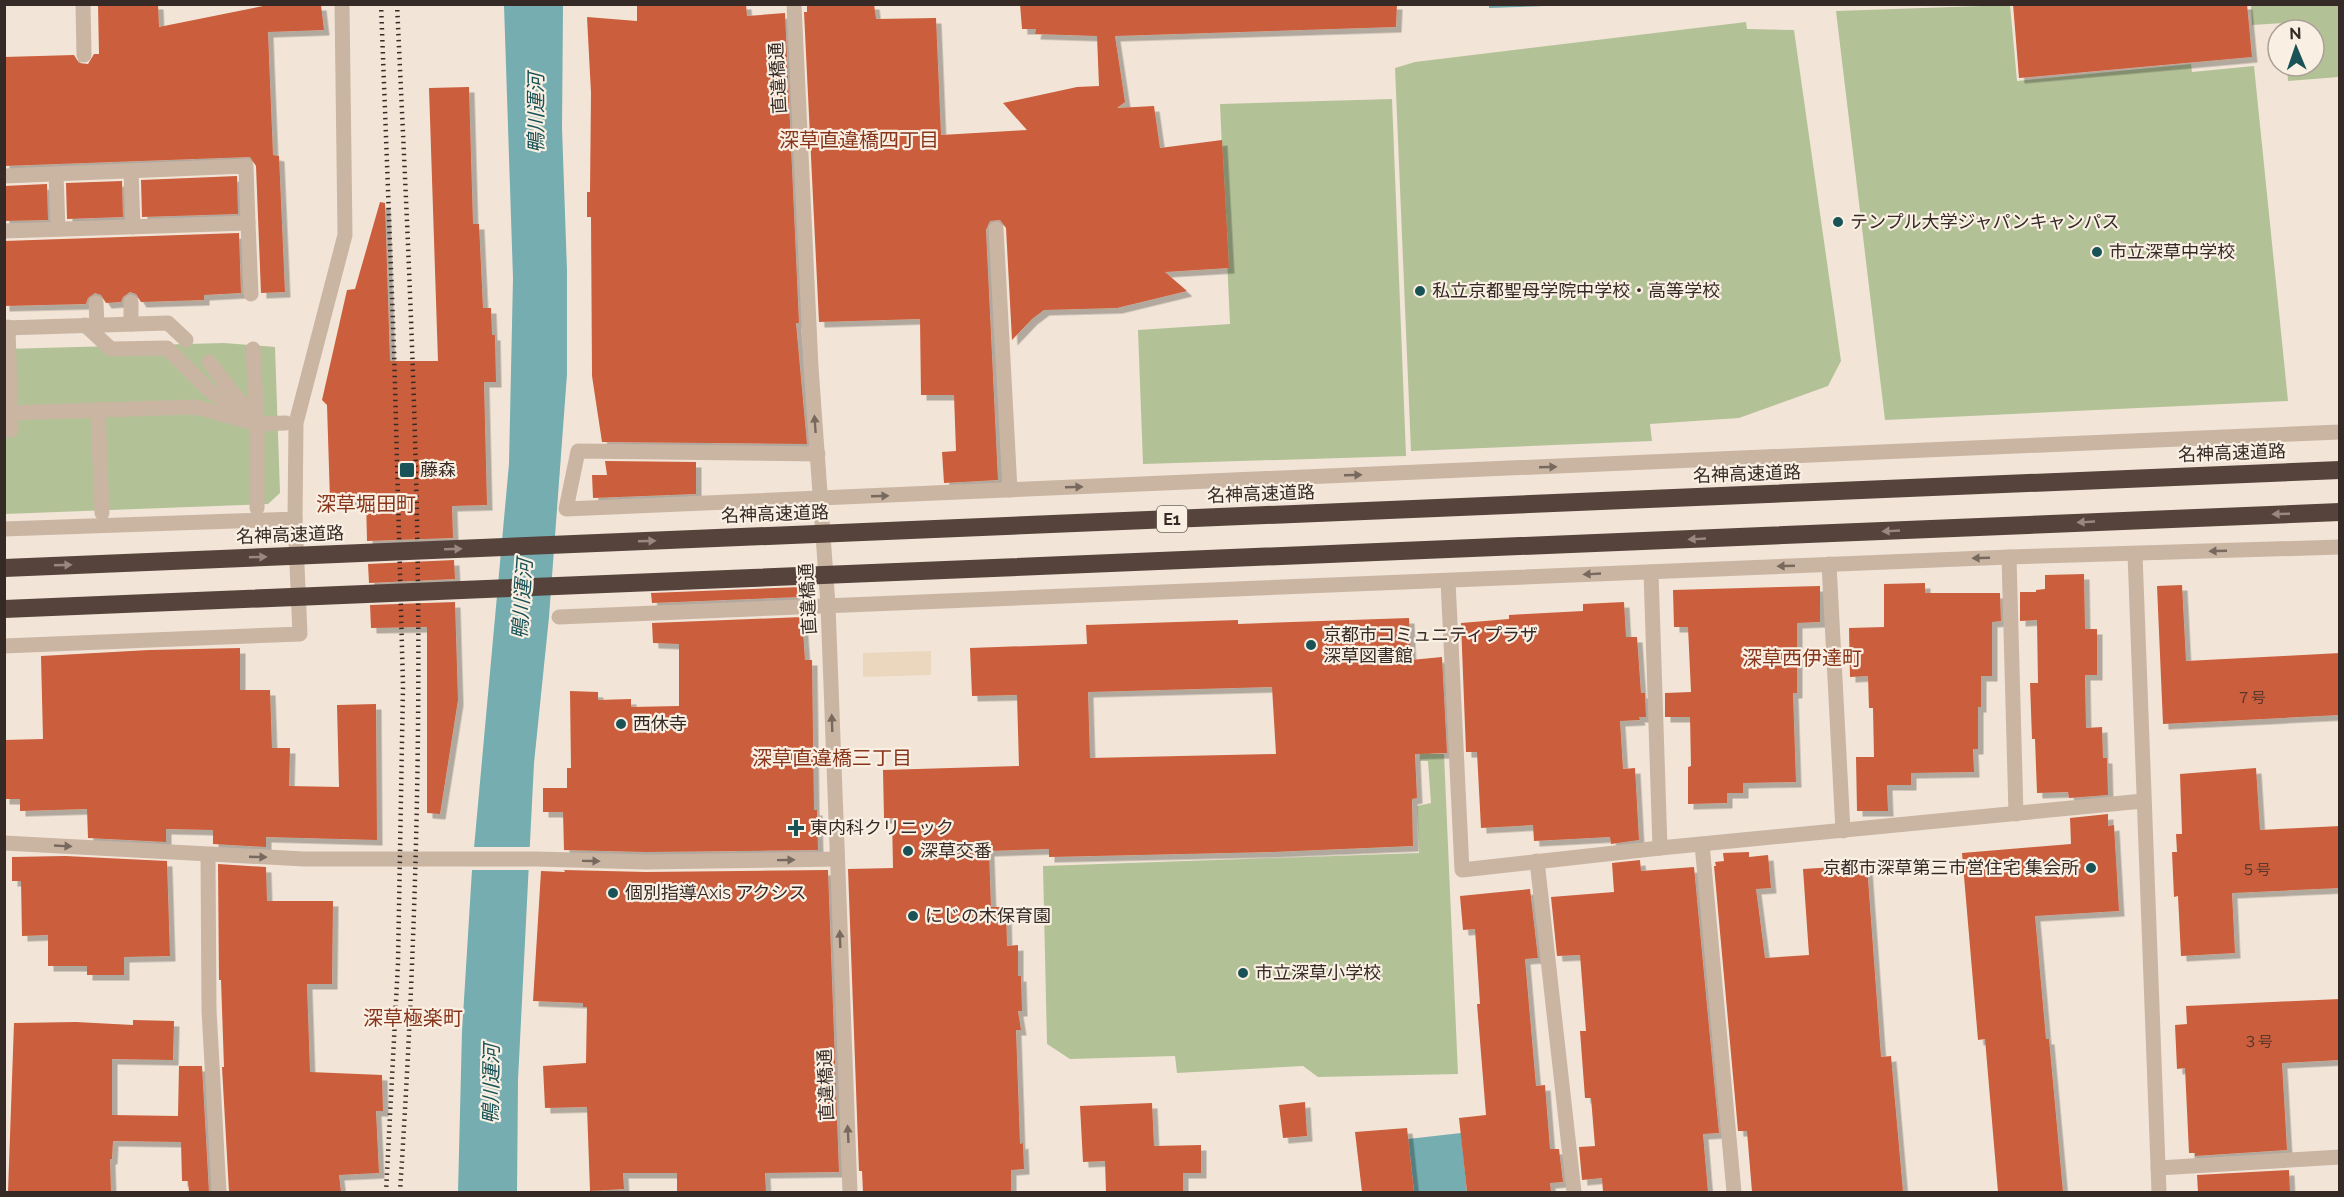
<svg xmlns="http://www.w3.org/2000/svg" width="2344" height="1197" viewBox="0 0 2344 1197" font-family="Raleway,'Noto Sans JP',sans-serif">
<defs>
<filter id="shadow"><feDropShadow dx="5.5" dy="5.5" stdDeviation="0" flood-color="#0004"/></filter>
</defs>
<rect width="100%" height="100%" fill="#f2e5d7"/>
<g fill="#b3c197">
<path d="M2010 5 2017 81 2191 64 2192 72 2254 66 2288 401 1885 420 1836 11Z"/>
<path d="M2251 5H2339V77L2288 81 2287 66H2314V30H2285L2284 23 2252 25Z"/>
<path d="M1746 22 1747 29 1794 30 1841 361 1828 386 1739 418 1650 424 1652 441 1411 451 1395 68 1415 62Z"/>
<path d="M1392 99 1406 456 1143 464 1138 330 1230 324 1220 104Z"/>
<path d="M224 343 275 347 280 493 268 504 5 514 4 349Z"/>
<path d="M1416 660H1425L1431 754H1444L1458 1074 1318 1077 1303 1066 1177 1073 1175 1056 1070 1059 1047 1044 1043 866 1419 853 1417 806 1431 803 1428 761H1420Z"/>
</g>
<path fill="#ebd7bd" d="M931 651V675L863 677V653Z"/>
<g fill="#75adb0">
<path d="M1600 4 1489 8V4Z"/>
<path d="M504 5H563L562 128 567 271V374L549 617 534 763 518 1080 517 1192H458L462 1032 472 870 509 464 513 278Z"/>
<path d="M1461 1133 1467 1192H1414L1408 1139Z"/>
</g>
<path fill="#f2e5d7" d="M471 847H532L531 870H469Z"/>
<g fill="#cb5f3c" fill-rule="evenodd" filter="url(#shadow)">
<path d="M98 4H158L159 27 263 6 321 5 324 30 268 32 273 155 279 156 285 292 261 293 256 166 250 157 4 166V57L74 55 79 63 88 64 94 54H99Z"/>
<path d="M637 4H746L747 16 785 13 799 323H796L807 444 602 442 592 376 591 217H587V192H590L591 93 587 17 637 21Z"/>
<path d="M807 4H874L876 19 936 18 941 135 1027 130 1003 103 1077 87 1099 86 1097 36 1035 34 1036 29H1022L1020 4H1397L1396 27 1115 36 1125 102 1117 108 1154 106 1160 148 1222 140 1229 268 1165 272 1187 291 1117 308 1044 310 1032 319 1012 340 1006 228 1000 220 990 221 986 230 998 480 944 483 942 452 956 451 954 395H921L920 319 819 322 804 12H807Z"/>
<path d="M2013 4H2247L2252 57 2019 78Z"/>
<path d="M469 87 473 224H479L483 308H491L492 335H495L496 382H484L487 505 452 506 453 538 367 541 366 499 330 500 327 405 322 400 347 290 355 289 380 202 385 203 390 361H438L429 88Z"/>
<path d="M237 176 238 214 142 217 141 180Z"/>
<path d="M122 181 123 217 67 219 66 183Z"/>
<path d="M47 184 48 220 4 221V186Z"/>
<path d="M239 233 241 293 204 295V300L141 302 136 294 130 292 123 297 121 302 106 303 101 295 95 293 88 298 86 304 4 306V241Z"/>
<path d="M605 461 696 462V494L593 498 592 475H607Z"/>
<path d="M454 560 455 579 369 583 368 564Z"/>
<path d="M2084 574 2085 629H2097V675H2085L2086 728 2102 727 2103 758H2107L2108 795 2069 798 2068 792 2037 793 2035 739H2032L2030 683H2038L2037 620 2020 621V592H2036V590L2045 589V575Z"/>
<path d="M1925 583V593H2000L2001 621 1992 622V676H1981V707H1978V749H1973L1974 772 1911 773V785H1887L1888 811H1857L1856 757H1874L1873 708H1869L1868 676 1850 677 1849 628 1884 627V584Z"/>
<path d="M2182 585 2186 661 2340 653V715L2163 724 2157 586Z"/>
<path d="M1820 586V622L1797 623V693H1793L1796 782 1743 783V793H1727V803L1688 804V767L1691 766 1690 717H1665V693L1691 692 1688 627H1674L1673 590Z"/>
<path d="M801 587V597L652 603 651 593Z"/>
<path d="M455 602 458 700 440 814 427 813V627L371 628 370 605Z"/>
<path d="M1624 602 1626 637H1637L1641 693H1645L1646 717H1639L1640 720 1620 721 1623 769 1635 768 1639 840 1611 844 1610 837 1534 841 1533 825 1481 828 1477 752H1466L1461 623 1509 619V615L1583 611V604Z"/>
<path d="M802 617 805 660H812L814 810H817L818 850 646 852 564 850 563 812H543V788H567V768H571L570 691 598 692V700L631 699V707L679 706V644L653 643 652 623Z"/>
<path d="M1409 618 1411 660 1442 657 1447 753 1415 754 1417 798 1412 799 1413 846 1272 852 1049 857V849L989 851 991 907H1006L1007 946 1018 945V976H1021L1022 1011H1018L1021 1030H1016L1020 1144 1023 1143 1024 1169 1011 1170V1192H863L862 1171H859L848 869 893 868 892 818H884L883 770 1019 766 1017 695 972 696 970 648 1087 644 1086 625 1238 620V624ZM1272 687 1276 754 1090 758 1088 692Z"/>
<path d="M240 648V690H270L272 748H290L289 786 339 787 337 705 376 704 377 840 266 837V847L213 844V830L166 829V842L88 838 87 809 20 811V799H4V740L43 739 41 656 149 650Z"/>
<path d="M2256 768 2260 830 2340 826V888L2232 893 2235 953 2181 956 2178 896 2174 897 2172 852H2177L2176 834H2182L2180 774Z"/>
<path d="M2108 814V826L2114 825 2119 911 2035 916 2046 1039H2049L2063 1192H1998L1985 1039 1978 1040 1962 853 2071 844 2070 818Z"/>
<path d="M1749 852V857L1768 855 1771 888 1756 889 1765 958 1809 955 1803 869 1867 865 1881 1057 1891 1056 1903 1192H1752L1747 1131H1738L1714 866H1716L1715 862 1724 861 1723 853Z"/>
<path d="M65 856 167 861 170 956 124 957V975H87V966H48V935L22 936 21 881H12V857Z"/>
<path d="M1640 860 1641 871 1694 867 1719 1133 1703 1134 1708 1192H1603L1602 1178 1582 1180 1579 1147 1595 1146 1591 1098H1585L1580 1031H1586L1580 955 1557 956 1551 897 1614 892 1612 863Z"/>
<path d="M218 864 266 867 267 901H333L332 984H307L310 1072 382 1075 383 1111H376L379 1173 339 1175 341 1192H229L222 1067H224L221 980H219Z"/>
<path d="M564 870 646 872 828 870 839 1172 765 1173 766 1192H677V1173H623L624 1189 590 1191 587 1107 545 1108 543 1066 586 1063 587 1007H583V1003L533 1001 541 871 565 872Z"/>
<path d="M1530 889 1538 958 1525 959 1536 1086 1545 1085 1550 1149H1559L1563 1182 1550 1183 1551 1192H1467L1459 1118 1486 1115 1477 1004H1480L1475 929 1463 930 1460 896Z"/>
<path d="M2340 999V1060L2282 1063 2287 1150 2195 1156V1153H2189L2185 1068 2177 1069 2175 1025 2187 1024 2186 1006Z"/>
<path d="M133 1020 174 1021 173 1060 112 1059V1115L178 1116 179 1066H202L209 1192H189L188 1181H182L181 1142 113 1141 112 1159H110L111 1192H8L14 1023 76 1022 133 1025Z"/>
<path d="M1305 1102 1307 1136 1283 1138 1279 1105Z"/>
<path d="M1152 1103 1154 1146 1201 1145V1173H1183V1192H1106L1105 1161 1083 1162 1080 1106Z"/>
<path d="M1407 1128 1414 1192H1362L1355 1132Z"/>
<path d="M2289 1170 2290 1192H2198L2197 1175Z"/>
</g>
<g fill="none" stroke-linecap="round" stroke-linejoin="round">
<g stroke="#cab5a3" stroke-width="15">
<path d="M83 4 84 55"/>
<path d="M794 4 811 367 828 605 850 1192"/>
<path d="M131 171 133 227"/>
<path d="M56 174 58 229"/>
<path d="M4 176 246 166 248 223"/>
<path d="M996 229 1010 490"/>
<path d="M4 231 248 223 251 294"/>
<path d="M96 303 97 325"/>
<path d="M131 324V302"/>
<path d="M85 325 111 349 167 348 208 389 248 417"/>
<path d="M4 328 168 323 186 340"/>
<path d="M253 349 257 424V508"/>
<path d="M209 362 248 412"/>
<path d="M98 409 102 513"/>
<path d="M4 413 196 407 257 424 286 423"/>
<path d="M4 430H11L8 327"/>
<path d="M818 454 578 451 566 509 2340 432"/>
<path d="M4 529 295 519 296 423 345 235 342 4"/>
<path d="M2135 554 2159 1192"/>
<path d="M2009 557 2016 814"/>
<path d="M1829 564 1843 831"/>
<path d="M1651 572 1660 848"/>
<path d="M1448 581 1462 870 1660 848 2143 801"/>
<path d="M559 617 2009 557 2340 547"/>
<path d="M4 646 300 634 295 519"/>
<path d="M4 843 304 859H537L646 862 837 859"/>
<path d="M1702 844 1734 1192"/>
<path d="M208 855 209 1010 219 1192"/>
<path d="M1537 861 1574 1192"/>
<path d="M2158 1168 2340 1157"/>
</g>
<g stroke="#352a25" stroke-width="4.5" stroke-dasharray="1.5 4.5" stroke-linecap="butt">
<path d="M381 4 394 348 403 686 398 963 386 1192"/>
<path d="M397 4C406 199 416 395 418 590 420 791 413 992 400 1192"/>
</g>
<g stroke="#56443c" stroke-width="18">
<path d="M4 568 2340 470"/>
<path d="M4 609 2340 512"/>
</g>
</g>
<defs><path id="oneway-solid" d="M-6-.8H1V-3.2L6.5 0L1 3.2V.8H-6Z" transform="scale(1.5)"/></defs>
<g fill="#78695e">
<use href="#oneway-solid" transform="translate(815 424) rotate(-94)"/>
<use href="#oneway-solid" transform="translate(1548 467) rotate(-2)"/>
<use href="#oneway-solid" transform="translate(1353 475) rotate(-2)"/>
<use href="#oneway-solid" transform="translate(1074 487) rotate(-2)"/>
<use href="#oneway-solid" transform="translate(880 496) rotate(-2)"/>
<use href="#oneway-solid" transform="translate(2218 551) rotate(178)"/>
<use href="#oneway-solid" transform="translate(1981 558) rotate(178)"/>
<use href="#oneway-solid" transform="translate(1786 566) rotate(178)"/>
<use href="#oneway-solid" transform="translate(1592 574) rotate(177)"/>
<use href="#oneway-solid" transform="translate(832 723) rotate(-92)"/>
<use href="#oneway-solid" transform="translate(63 846) rotate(3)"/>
<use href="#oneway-solid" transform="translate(258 857) rotate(2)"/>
<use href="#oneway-solid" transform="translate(786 860) rotate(-1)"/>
<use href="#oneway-solid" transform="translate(591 861) rotate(1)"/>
<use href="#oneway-solid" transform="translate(840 939) rotate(-92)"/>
<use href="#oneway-solid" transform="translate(848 1134) rotate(-93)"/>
</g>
<g fill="#98887f">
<use href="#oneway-solid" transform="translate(2281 514) rotate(178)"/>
<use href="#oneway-solid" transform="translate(2086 522) rotate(177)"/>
<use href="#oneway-solid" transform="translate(1891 531) rotate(177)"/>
<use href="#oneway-solid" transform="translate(1697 539) rotate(177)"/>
<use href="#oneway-solid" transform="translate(647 541) rotate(-2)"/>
<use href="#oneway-solid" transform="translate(453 549) rotate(-2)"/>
<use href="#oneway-solid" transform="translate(258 557) rotate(-2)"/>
<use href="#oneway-solid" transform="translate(63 565) rotate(-2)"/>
</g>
<g fill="#195357" stroke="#faefe3" stroke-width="2">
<circle cx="1838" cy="222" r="6"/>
<circle cx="2097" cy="252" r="6"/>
<circle cx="1420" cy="291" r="6"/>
<rect x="399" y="462" width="16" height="16" rx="3"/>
<circle cx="1311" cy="645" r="6"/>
<circle cx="621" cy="724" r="6"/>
<path d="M793 819h6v6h6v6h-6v6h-6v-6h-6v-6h6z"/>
<circle cx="908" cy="851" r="6"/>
<circle cx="2091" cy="868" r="6"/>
<circle cx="613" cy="893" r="6"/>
<circle cx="913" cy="916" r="6"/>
<circle cx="1243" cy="973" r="6"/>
</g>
<g text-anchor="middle" stroke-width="4.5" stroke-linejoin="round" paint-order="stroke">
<g font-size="15" fill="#5a372b">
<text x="2251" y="703">７号</text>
<text x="2256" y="875">５号</text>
<text x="2258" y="1047">３号</text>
</g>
<rect fill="#faefe3" stroke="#70655e" stroke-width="1.5" x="1157" y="506" width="30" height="26" rx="4.5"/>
<g font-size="16" font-weight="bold" fill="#352a25">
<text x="1172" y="525">E1</text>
</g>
<g font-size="18" fill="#352a25" stroke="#faefe3">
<text transform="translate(778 78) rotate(-93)" y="6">直違橋通</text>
<text transform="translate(2232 453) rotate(-2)" y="6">名神高速道路</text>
<text transform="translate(1747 474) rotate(-2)" y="6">名神高速道路</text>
<text transform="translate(1261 494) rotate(-2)" y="6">名神高速道路</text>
<text transform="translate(775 514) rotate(-2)" y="6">名神高速道路</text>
<text transform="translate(290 535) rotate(-2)" y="6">名神高速道路</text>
<text transform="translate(808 599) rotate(-93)" y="6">直違橋通</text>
<text transform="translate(826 1085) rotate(-92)" y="6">直違橋通</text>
</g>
<g font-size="18" fill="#352a25" stroke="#faefe3" text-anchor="start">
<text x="1850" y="228">テンプル大学ジャパンキャンパス</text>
<text x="2109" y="258">市立深草中学校</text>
<text x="1432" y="297">私立京都聖母学院中学校・高等学校</text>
<text x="420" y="476">藤森</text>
<text x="1323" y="641">京都市コミュニティプラザ<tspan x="1323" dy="21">深草図書館</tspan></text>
<text x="633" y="730">西休寺</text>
<text x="810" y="834">東内科クリニック</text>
<text x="920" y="857">深草交番</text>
<text x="2079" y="874" text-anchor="end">京都市深草第三市営住宅 集会所</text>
<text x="625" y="899">個別指導Axis アクシス</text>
<text x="925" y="922">にじの木保育園</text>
<text x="1255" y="979">市立深草小学校</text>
</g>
<g font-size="20" font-style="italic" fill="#195357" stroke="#faefe3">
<text transform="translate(536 113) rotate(-90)" y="7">鴨川運河</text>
<text transform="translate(522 599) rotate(-86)" y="7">鴨川運河</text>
<text transform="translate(491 1084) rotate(-89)" y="7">鴨川運河</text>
</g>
<g font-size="20" fill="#87351b" stroke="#faefe3">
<text x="859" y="147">深草直違橋四丁目</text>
<text x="366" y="511">深草堀田町</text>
<text x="1802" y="665">深草西伊達町</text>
<text x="832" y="765">深草直違橋三丁目</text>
<text x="413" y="1025">深草極楽町</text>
</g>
</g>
<rect width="2344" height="1197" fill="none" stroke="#352a25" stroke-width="12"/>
<g transform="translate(2296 48) rotate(358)"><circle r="28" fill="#faefe3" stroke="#aba097" stroke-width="1.5"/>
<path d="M0-4.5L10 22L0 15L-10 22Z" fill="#195357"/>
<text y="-9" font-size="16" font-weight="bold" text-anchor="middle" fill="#352a25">N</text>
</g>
</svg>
